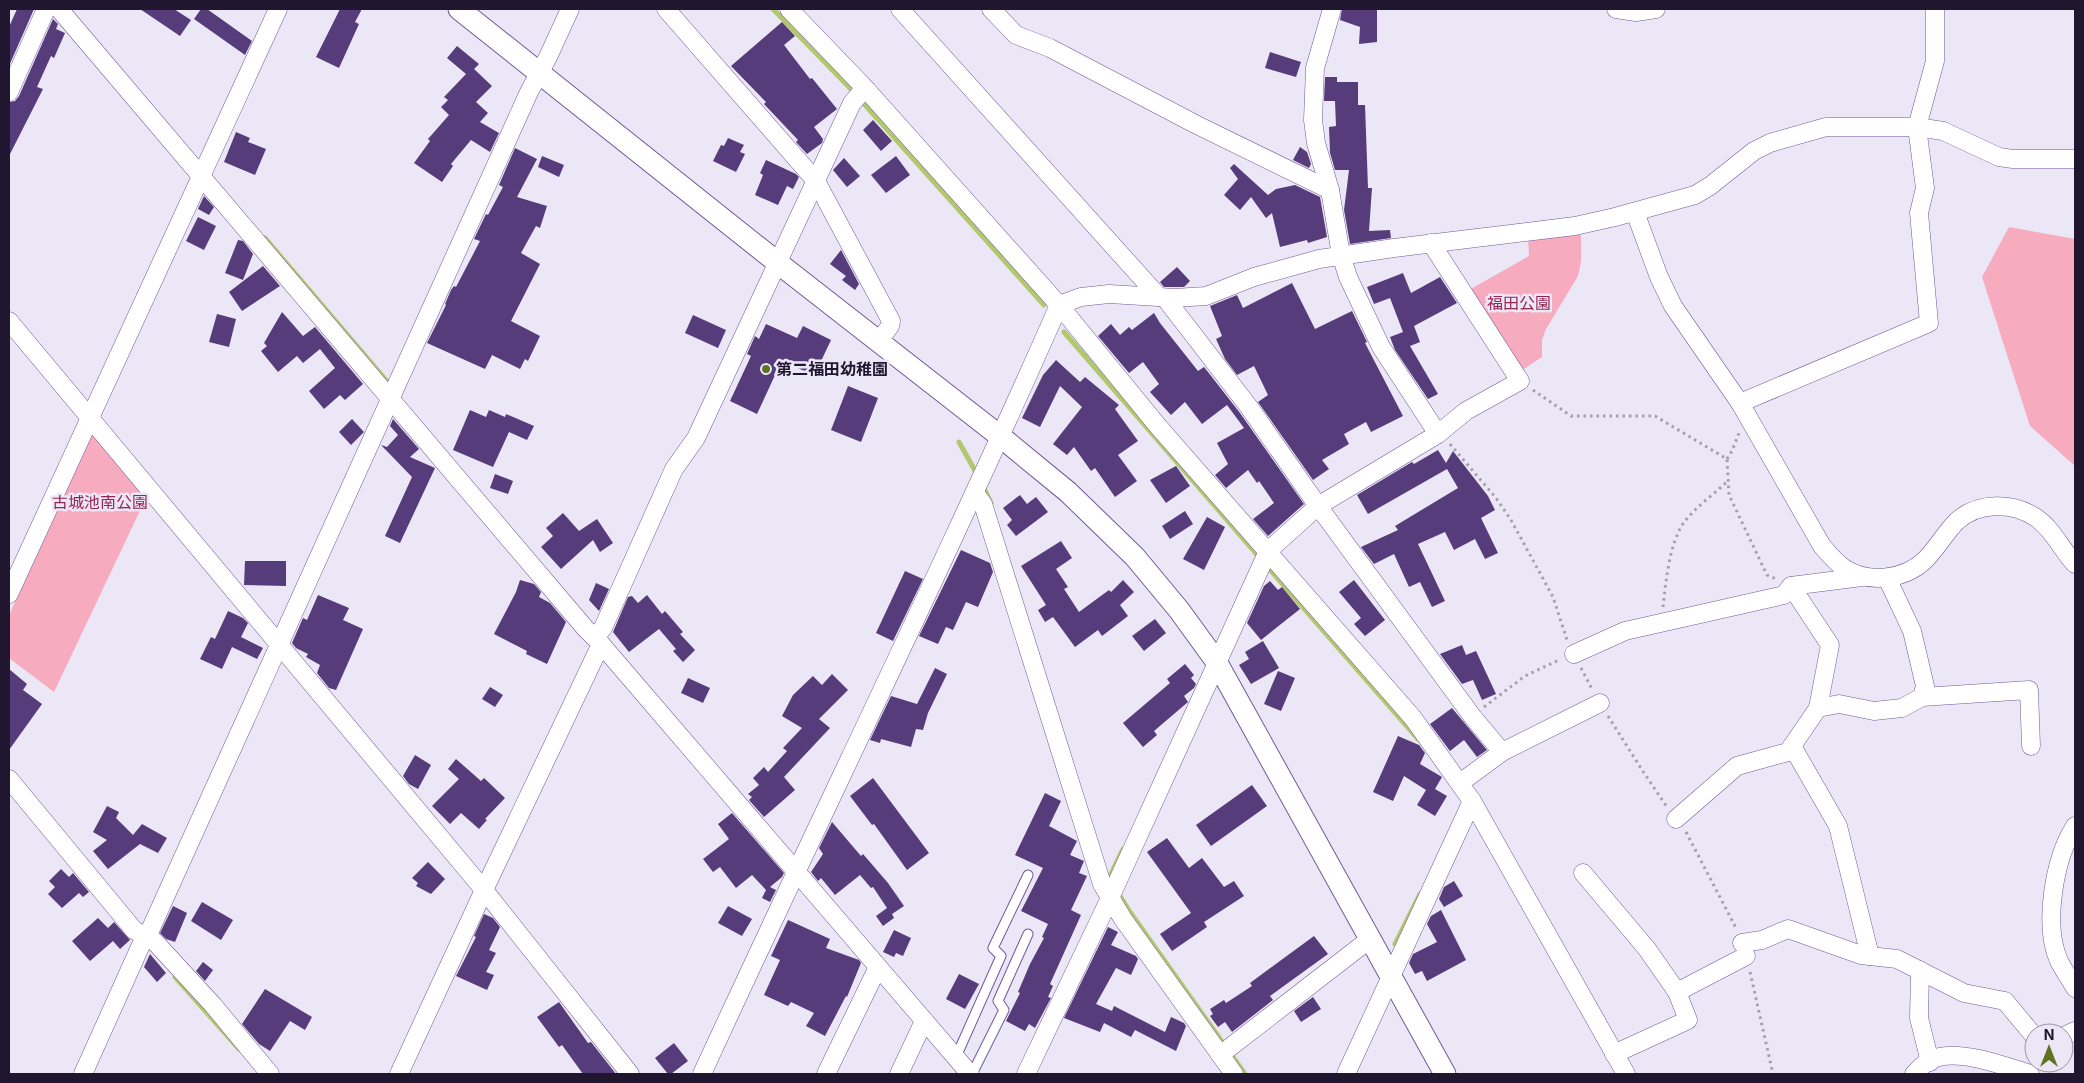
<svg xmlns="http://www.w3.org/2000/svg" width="2084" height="1083" viewBox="0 0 2084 1083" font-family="Inter,'Noto Sans JP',sans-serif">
<rect width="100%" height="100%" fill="#ece7f6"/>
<g fill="#f6abbf">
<path d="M2009 227 2075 239V466L2030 426 1982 277Z"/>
<path d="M1577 232 1581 236V262L1578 276 1546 329 1542 340V357L1519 372 1469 290 1529 256 1528 238Z"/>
<path d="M93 433 147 496 54 692 9 658V616L84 434Z"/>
</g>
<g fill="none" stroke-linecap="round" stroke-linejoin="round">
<g stroke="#b1c96c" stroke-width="5">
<path d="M773 9 849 87 1044 305"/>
<path d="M265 238 391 386"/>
<path d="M1064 332 1260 558"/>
<path d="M959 442 978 476"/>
<path d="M983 486 991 503"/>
<path d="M1266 565 1418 739"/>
<path d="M1107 882 1123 849"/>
<path d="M1117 891 1130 912 1245 1074"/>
<path d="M1395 944 1420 894"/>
<path d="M175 977 239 1049"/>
</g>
</g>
<g fill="#563c7a">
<path d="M17 9H34L9 66V27Z"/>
<path d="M140 9H174L191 20 180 36Z"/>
<path d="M201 9H207L252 41 245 55 194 19Z"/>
<path d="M340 9H362L355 22 359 24 339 68 316 57Z"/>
<path d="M1342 9H1377V42L1359 44 1360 27 1340 20Z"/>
<path d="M53 19 58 24 56 29 65 33 54 58 51 56 37 87 43 89 9 156V102L15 101 19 96Z"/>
<path d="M782 22 795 36 784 45 810 79 812 78 837 109 814 127 823 139 822 143 807 154 796 142 798 140 764 104 766 102 731 66Z"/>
<path d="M457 46 479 64 474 69 492 86 476 102 488 113 480 122 499 133 490 152 471 140 451 164 453 166 442 182 414 163 430 141 428 139 449 115 441 107 448 100 444 97 466 74 447 58Z"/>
<path d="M1270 52 1301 62 1296 77 1265 68Z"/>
<path d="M1325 77H1337V82H1358V105H1365L1368 188H1372L1369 231 1390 230 1391 238 1350 244 1344 210 1349 170H1335L1330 153 1329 127 1336 126 1335 101H1324Z"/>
<path d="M873 120 892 141 881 151 863 130Z"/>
<path d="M236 132 250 138 248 142 266 149 255 175 224 162Z"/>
<path d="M728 138 744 145 740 152 745 154 736 172 713 161 721 145 724 146Z"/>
<path d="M1300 147 1307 152 1311 164 1309 168 1293 160Z"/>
<path d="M515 148 537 159 517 197 547 206 540 228 536 226 521 253 540 264 511 321 540 336 528 361 525 359 520 369 492 355 485 369 427 343 446 305 445 304 451 290 454 286 456 287 480 241 474 239 486 214 488 215 503 187 499 185Z"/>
<path d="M542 156 564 165 559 177 538 167Z"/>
<path d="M896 156 910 175 886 193 871 175Z"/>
<path d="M844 158 860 176 847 187 833 170Z"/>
<path d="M766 160 796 174 799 177 793 189 787 186 778 205 755 195 763 175 760 173Z"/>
<path d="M1234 164 1268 195 1276 189 1295 185 1320 197 1327 237 1308 243 1307 240 1280 247 1272 213 1266 218 1251 197 1240 210 1224 195 1238 179 1230 168Z"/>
<path d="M204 196 214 207 209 215 198 209Z"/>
<path d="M198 217 216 226 204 250 186 241Z"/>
<path d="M238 240 243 241 253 254 243 280 225 273Z"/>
<path d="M841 250 859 284 855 290 842 280 846 276 830 264Z"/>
<path d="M263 266 280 286 242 311 229 292Z"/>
<path d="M1177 267 1190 281 1184 287H1164L1160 282Z"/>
<path d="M1403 273 1411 293 1440 277 1457 303 1414 326 1420 342 1410 346 1438 394 1428 399 1395 350 1390 337 1403 332 1390 298 1374 304 1367 287Z"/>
<path d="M1292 283 1315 329 1352 311 1367 342 1365 343 1403 416 1371 432 1366 422 1344 434 1349 444 1322 460 1329 469 1313 480 1258 402 1268 395 1254 366 1237 375 1225 359 1216 339 1222 336 1210 306 1237 295 1243 308Z"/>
<path d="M282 312 303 336 315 327 363 384 345 400 340 395 324 409 309 391 335 368 320 349 303 363 297 356 278 372 261 351 267 346 264 343Z"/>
<path d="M1154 313 1160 323 1198 371 1204 367 1208 372 1240 413 1304 504 1268 536 1253 519 1274 503 1259 481 1257 483 1248 470 1226 488 1215 475 1228 464 1217 443 1244 428 1227 405 1202 424 1185 402 1171 415 1150 392 1159 384 1143 362 1129 373 1098 336 1111 324 1120 335 1129 327 1132 330Z"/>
<path d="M217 314 236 319 229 347 209 342Z"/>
<path d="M693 315 726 330 718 348 685 333Z"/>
<path d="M766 324 797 338 803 326 831 340 814 376 782 360 757 414 730 401 751 356 747 354 755 336 759 339Z"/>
<path d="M1056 360 1080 382 1085 377 1119 405 1115 409 1138 441 1118 455 1137 481 1115 497 1095 468 1091 471 1074 447 1067 455 1053 444 1082 407 1060 386 1040 427 1022 418 1043 375Z"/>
<path d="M848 386 878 398 861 442 831 430Z"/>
<path d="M470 410 486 417 489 410 505 417 506 414 534 426 527 440 509 432 493 467 453 450Z"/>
<path d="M352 419 364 432 351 445 339 432Z"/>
<path d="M393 419 419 449 410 457 435 468 400 543 385 536 412 477 381 445 387 447 398 435 390 426Z"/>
<path d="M1438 450 1446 463 1453 451 1488 496 1495 510 1481 518 1498 553 1485 559 1475 539 1454 550 1445 532 1418 544 1445 601 1432 607 1420 582 1409 587 1394 554 1374 564 1361 547 1398 530 1395 526 1458 488 1447 469 1368 514 1357 495 1412 462 1414 464Z"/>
<path d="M1176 466 1190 486 1166 503 1150 480Z"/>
<path d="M495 474 513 481 508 494 490 488Z"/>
<path d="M1020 495 1027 504 1036 497 1048 512 1016 536 1007 525 1012 520 1003 508Z"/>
<path d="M1185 511 1193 524 1170 539 1162 526Z"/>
<path d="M563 513 579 531 597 519 613 543 600 552 593 540 561 569 541 547 553 536 546 528Z"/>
<path d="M1207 517 1225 527 1204 570 1183 559Z"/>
<path d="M1061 541 1072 558 1056 569 1068 587 1064 589 1079 612 1109 590 1111 592 1123 580 1134 592 1120 605 1128 616 1102 636 1098 630 1075 647 1053 617 1045 622 1038 610 1046 605 1021 566Z"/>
<path d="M961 550 990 563 993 572 978 607 966 602 953 630 946 627 938 644 919 636Z"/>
<path d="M245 561H286V586L244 585Z"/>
<path d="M905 571 923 579 893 641 876 633Z"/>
<path d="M520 580 534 584 541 592 539 597 550 603 566 622 547 664 526 654 527 651 494 634 516 592Z"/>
<path d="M1354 580 1385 620 1365 636 1354 624 1361 618 1339 592Z"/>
<path d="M1270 581 1278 590 1282 587 1300 609 1261 640 1247 623 1264 586Z"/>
<path d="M596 583 609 589 599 611 589 600Z"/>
<path d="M318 595 349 608 343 620 363 629 336 690 329 688 317 673 320 665 306 657 308 654 296 648 292 643 303 618 307 620Z"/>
<path d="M647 595 662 614 665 611 683 632 680 634 695 650 683 662 673 651 676 649 659 629 629 652 613 632 628 597 632 596 638 603Z"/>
<path d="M228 611 243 618 248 623 241 637 263 648 257 659 232 647 222 669 200 659 211 637 215 639Z"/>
<path d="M1155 619 1166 633 1144 651 1132 636Z"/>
<path d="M1263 641 1279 668 1251 684 1239 665 1249 659 1245 652Z"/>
<path d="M1462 645 1466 655 1476 651 1496 694 1482 700 1473 680 1462 684 1440 654Z"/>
<path d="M1185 664 1194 675 1191 678 1196 684 1194 688 1184 696 1188 702 1154 731 1157 735 1143 747 1123 723 1170 683 1167 679Z"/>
<path d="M935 668 947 674 928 713 923 730 916 729 911 747 881 739 880 743 870 740 891 696 917 704Z"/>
<path d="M9 669 27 684 23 690 42 704 9 750Z"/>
<path d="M1278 671 1295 678 1281 711 1264 704Z"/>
<path d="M832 674 848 690 819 719 830 728 784 777 795 790 764 817 749 800 752 797 748 794 759 785 753 778 764 767 768 772 787 751 783 748 802 728 782 716 793 695 813 676 822 685Z"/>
<path d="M688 678 710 688 703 703 681 693Z"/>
<path d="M490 687 503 695 495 707 482 699Z"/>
<path d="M1452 708 1487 750 1477 757 1464 740 1450 751 1430 724Z"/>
<path d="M1398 736 1419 745 1425 753 1420 764 1442 777 1435 789 1447 796 1435 816 1417 805 1426 790 1404 776 1393 801 1373 792Z"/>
<path d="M415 755 431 765 418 789 409 784 403 776Z"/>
<path d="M456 759 481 781 484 778 505 798 485 819 487 820 479 829 461 813 450 824 432 806 459 779 448 769Z"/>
<path d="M873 778 929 853 907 870 874 824 872 825 850 796Z"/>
<path d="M1252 785 1267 806 1211 846 1196 825Z"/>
<path d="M1045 793 1061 801 1049 826 1077 841 1070 855 1084 861 1079 873 1087 876 1071 910 1081 915 1050 984 1053 986 1048 997 1051 998 1035 1028 1029 1024 1025 1031 1006 1021 1020 993 1018 992 1030 964 1044 938 1042 937 1048 924 1021 911 1043 868 1015 855Z"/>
<path d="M107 806 119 812 116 818 133 835 142 824 167 838 158 853 140 844 108 869 93 851 107 840 93 832Z"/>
<path d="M732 813 784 873 782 877 770 887 776 890 770 902 762 898 766 890 752 875 736 888 720 867 713 872 703 859 729 839 718 824Z"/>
<path d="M832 822 861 856 863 854 888 883 904 906 892 914 894 918 883 926 876 916 887 908 873 887 871 888 860 875 835 895 821 878 818 881 811 872 823 854 819 848Z"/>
<path d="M1167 838 1189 868 1202 858 1224 887 1234 881 1244 896 1204 922 1207 927 1172 951 1160 934 1191 913 1147 852Z"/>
<path d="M428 862 445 879 431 894 416 886 418 883 412 878Z"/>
<path d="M61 869 69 877 73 873 89 892 83 897 79 893 62 908 48 894 55 887 49 881Z"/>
<path d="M1454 881 1463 896 1444 907 1439 899 1444 887Z"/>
<path d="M202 902 233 920 221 940 191 921Z"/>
<path d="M173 906 187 913 175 942 166 939 160 933Z"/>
<path d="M728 906 752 919 742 936 718 923Z"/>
<path d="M1441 910 1466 960 1427 981 1422 971 1415 974 1409 963 1413 954 1437 942 1427 924 1431 916Z"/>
<path d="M484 914 493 918 500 927 489 950 496 953 486 972 494 975 487 990 456 976 476 937 474 936Z"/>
<path d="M98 918 108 928 114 922 130 940 120 949 113 941 90 961 72 941Z"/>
<path d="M788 920 830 939 826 948 859 960 861 963 847 997 846 996 825 1036 806 1026 814 1013 791 1002 788 1006 764 995 780 960 771 956Z"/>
<path d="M1108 927 1118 932 1111 945 1136 956 1138 959 1131 975 1116 968 1096 1004 1112 1011 1114 1006 1165 1032 1171 1017 1184 1023 1186 1026 1176 1051 1135 1030 1131 1037 1104 1023 1100 1032 1064 1018Z"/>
<path d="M894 930 911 938 903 956 896 953 894 957 883 952Z"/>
<path d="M1314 936 1328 954 1270 996 1273 1000 1232 1032 1225 1022 1218 1027 1210 1016 1213 1014 1210 1009 1224 1000 1226 1003 1252 986 1250 983Z"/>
<path d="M150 954 166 973 157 982 144 967Z"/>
<path d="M203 962 213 970 205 981 196 971Z"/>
<path d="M959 974 979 984 965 1009 946 999Z"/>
<path d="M265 989 312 1017 305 1030 290 1021 270 1051 259 1044 242 1024Z"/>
<path d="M1313 997 1321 1009 1301 1022 1294 1011Z"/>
<path d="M559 1002 588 1043 591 1042 616 1074H583L562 1045 559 1047 537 1017Z"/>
<path d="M674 1043 688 1061 671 1074H668L655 1058Z"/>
</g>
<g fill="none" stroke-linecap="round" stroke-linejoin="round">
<defs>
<g id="service">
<path d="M956 1057 1001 956 993 948 1028 875"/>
<path d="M972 1074 1004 1010 998 1001 1028 934"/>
</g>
<g id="minor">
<path d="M59 9 585 628 601 644 970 1074"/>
<path d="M666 9 816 181 891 321 890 326 879 341"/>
<path d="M789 9 865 88 1059 305 1157 425 1413 718 1472 801 1626 1074"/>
<path d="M900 9 1159 297"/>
<path d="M991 9 1016 35 1050 48 1197 125 1330 190"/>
<path d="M1332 9 1315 68 1313 120 1316 143 1330 190 1341 255 1348 277 1381 347 1438 434"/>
<path d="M1616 9 1636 12 1656 9"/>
<path d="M9 92 46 9"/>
<path d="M1635 212 1659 277 1673 306 1740 403 1822 546C1829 554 1835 562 1844 568 1868 584 1904 580 1925 560 1937 548 1945 533 1957 521 1978 502 2012 502 2035 517 2053 529 2061 549 2075 564"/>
<path d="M1165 298 1249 407 1318 506 1472 716 1502 752"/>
<path d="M9 321 484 890 630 1074"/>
<path d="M1740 403 1929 323 1919 213 1925 188 1917 127 1935 61V9"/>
<path d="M975 493 983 504 1102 884 1123 919 1234 1074"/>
<path d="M1791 586 1830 645 1818 708"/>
<path d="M9 594 278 9"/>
<path d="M595 637 603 628 674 469 696 438 852 103 865 88"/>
<path d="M1574 654 1625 631 1784 595 1791 586 1862 577"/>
<path d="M1922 697 2029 690 2031 746"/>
<path d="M1792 746 1838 826 1870 956"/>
<path d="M9 779 134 930 155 942 213 1005 270 1074"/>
<path d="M1460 783 1502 752 1600 703"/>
<path d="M1676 819 1737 766 1788 752 1818 708 1839 704 1874 711 1902 708 1922 697 1925 686 1912 631 1887 578"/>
<path d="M2075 826C2054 859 2043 925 2059 961 2064 971 2070 979 2075 988"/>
<path d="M1583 873 1647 949 1677 992 1688 1020 1614 1054"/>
<path d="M147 937 529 92 548 57 570 9"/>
<path d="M1742 943 1762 940 1788 929 1861 955 1897 959 1964 993 2005 1001 2034 1036"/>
<path d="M1920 970 1919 1018 1930 1062"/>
<path d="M1677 992 1746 956"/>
<path d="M2064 1036 2075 1031"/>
<path d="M1220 1055 1370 939"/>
<path d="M83 1074 145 936"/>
<path d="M399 1074 484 890 601 644"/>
<path d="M702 1074C820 817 945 564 1059 305L1081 297 1109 294 1175 298 1206 296 1254 277 1319 259 1394 248 1575 226 1615 217 1695 195 1710 186 1754 151 1770 143 1826 127H1917L1943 131 1999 157 2013 159H2075"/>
<path d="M826 1074 878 967"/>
<path d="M899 1074 924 1021"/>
<path d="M1026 1074 1110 898 1268 551 1318 506 1438 434 1466 411 1520 381 1431 243"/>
<path d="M1346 1074 1472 801"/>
<path d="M1914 1074C1920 1067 1929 1059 1939 1057 1965 1051 2005 1066 2030 1074"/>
</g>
<path id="tertiary" d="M459 9 778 263 1001 437 1068 492 1135 557 1179 610 1216 661 1445 1074"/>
</defs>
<use href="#service" stroke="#725898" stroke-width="11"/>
<use href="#minor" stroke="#725898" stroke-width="19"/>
<use href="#tertiary" stroke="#725898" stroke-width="23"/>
<g stroke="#a59eb1" stroke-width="3" stroke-dasharray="2.5 4" stroke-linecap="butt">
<path d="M1533 390 1571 416H1655L1727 459 1729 495 1767 575 1776 579"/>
<path d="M1450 444 1496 498 1511 520 1553 597 1567 640"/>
<path d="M1727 459 1732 451 1739 433"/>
<path d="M1663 607C1666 582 1669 542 1685 521 1697 506 1714 494 1728 481"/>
<path d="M1581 668 1592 689"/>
<path d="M1484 707 1525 676 1559 660"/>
<path d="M1608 716 1644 773 1667 807"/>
<path d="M1686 832 1736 928"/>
<path d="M1750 972 1773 1074"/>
</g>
<use href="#service" stroke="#fff" stroke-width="9"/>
<use href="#minor" stroke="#fff" stroke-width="18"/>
<use href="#tertiary" stroke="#fff" stroke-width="21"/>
</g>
<circle fill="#5f7220" stroke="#ece7f6" stroke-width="2" cx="766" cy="369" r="5"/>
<g text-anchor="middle" stroke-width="5" stroke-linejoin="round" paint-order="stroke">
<g font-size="16" fill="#962552" stroke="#ece7f6">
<text x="1519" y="309">福田公園</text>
<text x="100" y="508">古城池南公園</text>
</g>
<g font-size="16" font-weight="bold" fill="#211630" stroke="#ece7f6" text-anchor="start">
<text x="776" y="375">第二福田幼稚園</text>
</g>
</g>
<rect width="2084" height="1083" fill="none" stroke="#211630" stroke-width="20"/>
<g transform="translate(2049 1048)"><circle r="24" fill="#ece7f6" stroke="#9b93a7"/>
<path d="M0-4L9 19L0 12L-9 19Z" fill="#5f7220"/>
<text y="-8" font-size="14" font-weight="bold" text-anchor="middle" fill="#211630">N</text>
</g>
</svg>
